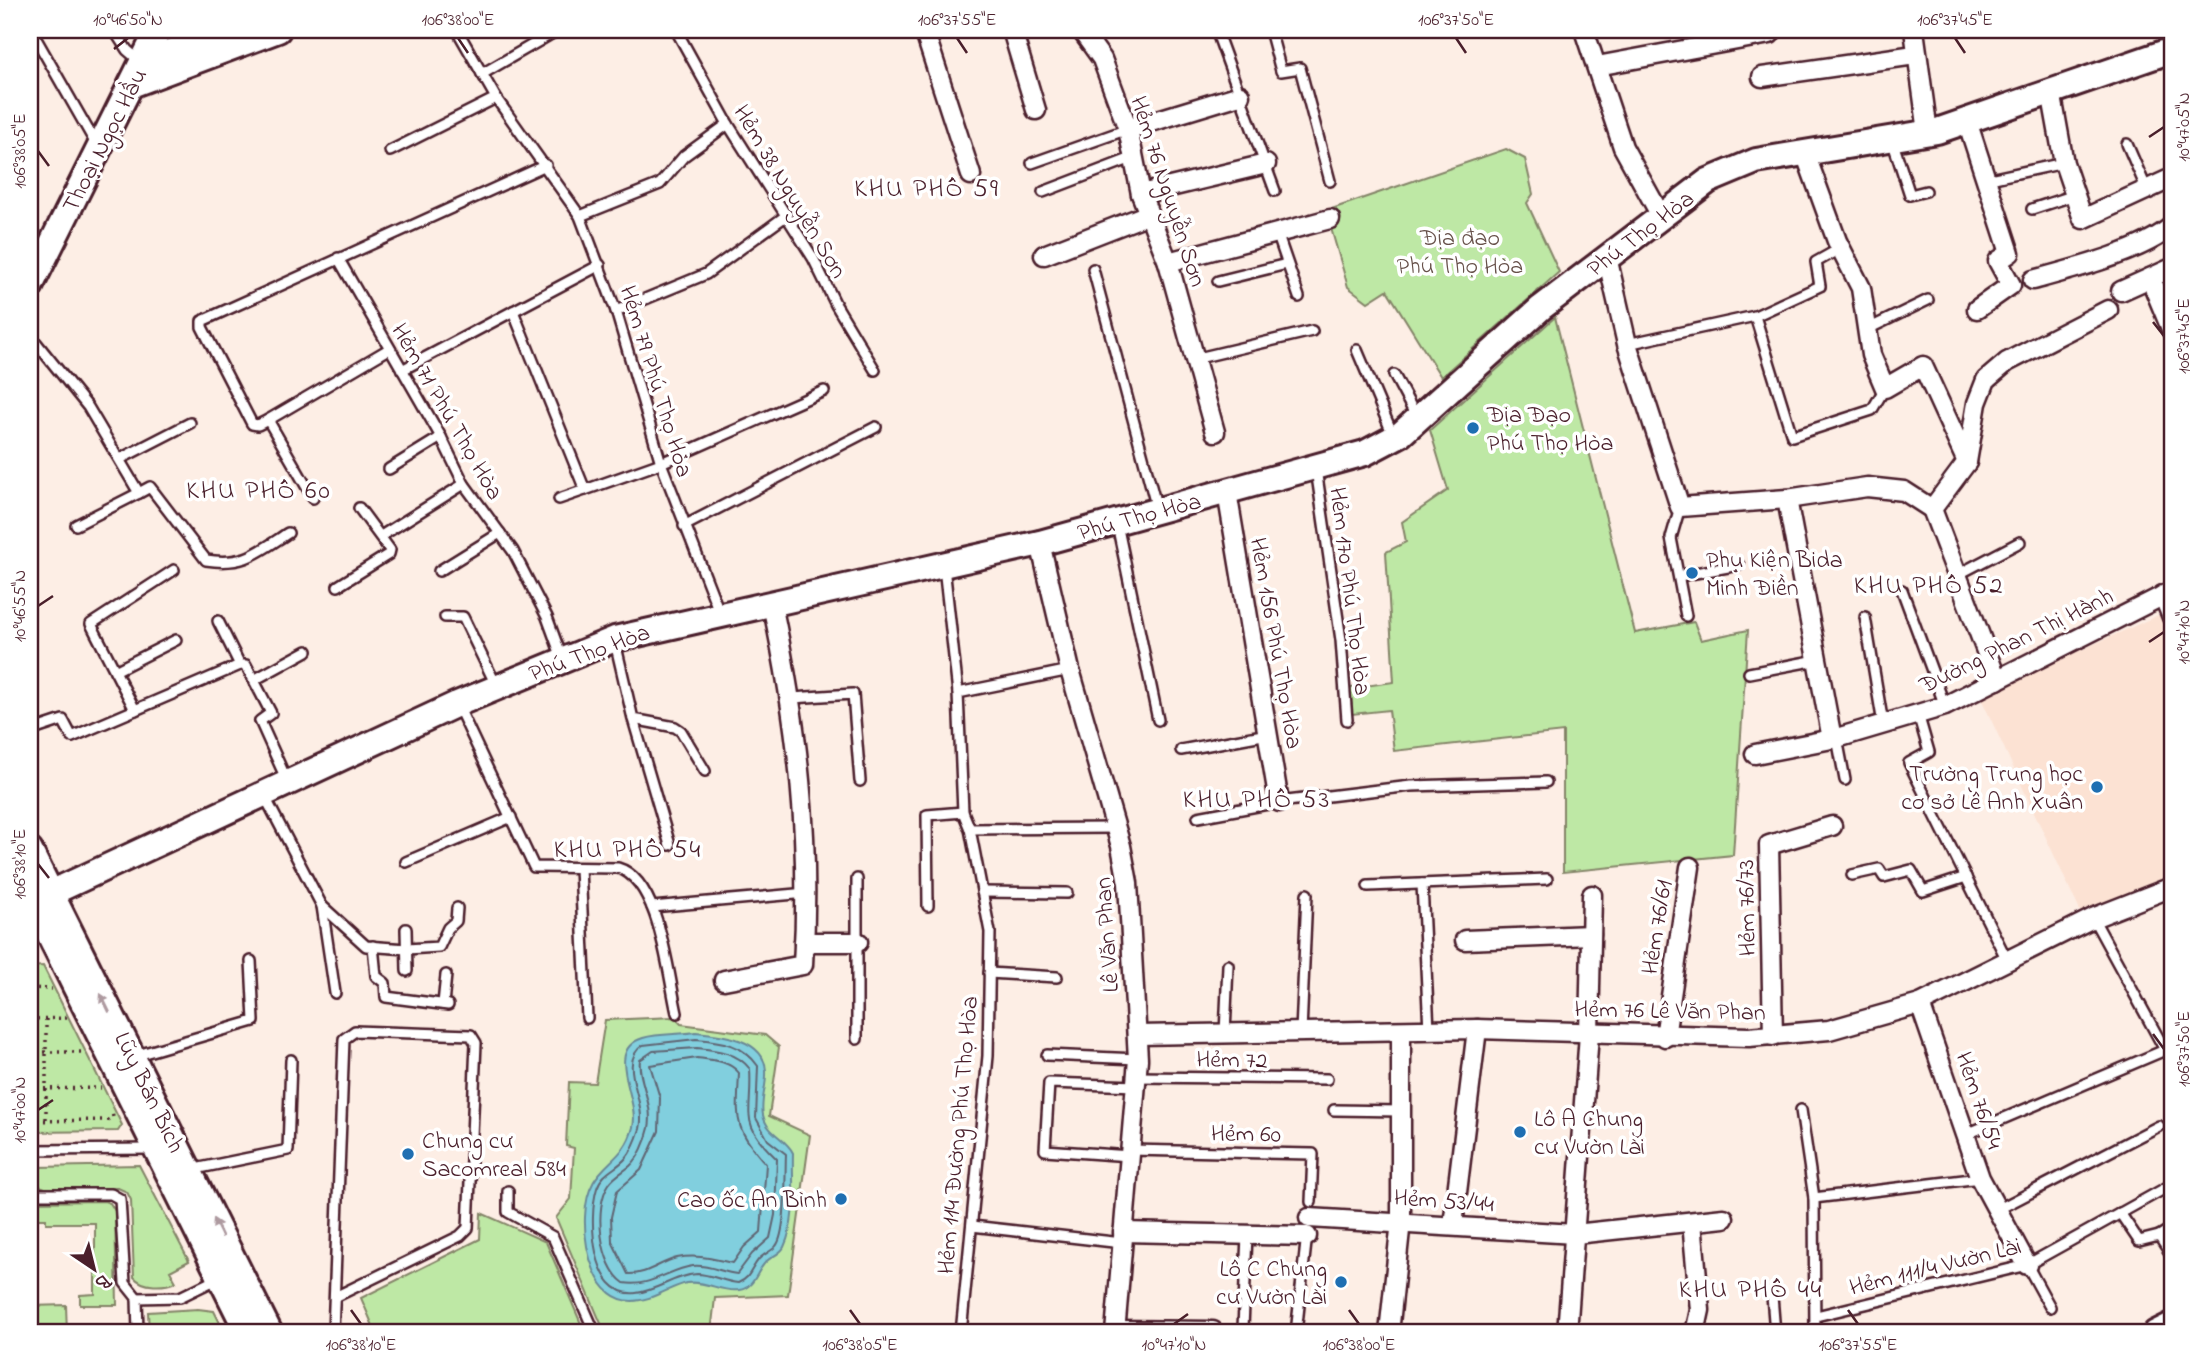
<svg xmlns="http://www.w3.org/2000/svg" width="2202" height="1363" viewBox="0 0 2202 1363" font-family="'Indie Flower',sans-serif">
<rect width="100%" height="100%" fill="#fdeee5"/>
<filter id="ink" filterUnits="userSpaceOnUse"><feTurbulence type="fractalNoise" baseFrequency=".0143" numOctaves="2"/><feDisplacementMap in="SourceGraphic" scale="14" xChannelSelector="R" yChannelSelector="G"/><feConvolveMatrix kernelMatrix="1 2 1 2 8 2 1 2 1" color-interpolation-filters="sRGB"/></filter>
<g filter="url(#ink)">
<path fill="#fce2d3" d="M2163 613 2172 636V878L2081 913 1980 696Z"/>
<g fill="#bee8a5" stroke="#848468" stroke-width="2">
<path d="M1506 149 1525 159 1533 194 1527 203 1559 272 1441 377 1387 290 1368 302 1348 287 1326 211Z"/>
<path d="M1555 317 1635 633 1694 622 1701 640 1748 630 1733 855 1563 872V732L1394 751 1389 710 1352 714 1350 688 1394 682 1386 552 1406 542 1402 522 1448 490 1430 430Z"/>
<path d="M43 966 122 1125 118 1131 30 1132V967Z"/>
<path d="M674 1017 681 1024 765 1035 779 1047 769 1116 810 1135 788 1295 715 1298 711 1333H605L556 1218 571 1199 574 1148 566 1146 569 1082 595 1083 605 1020Z"/>
<path d="M139 1165 189 1261 170 1271 176 1282C164 1287 143 1288 134 1277L131 1200 127 1192 118 1188H45L30 1182V1172L37 1167Z"/>
<path d="M104 1201 110 1203 115 1211 117 1305H80V1295L95 1294V1223H46V1219H30V1202Z"/>
<path d="M481 1213 546 1242 585 1333H376L361 1298 480 1239Z"/>
<path d="M66 1305 67 1333H30V1306Z"/>
<path d="M198 1309 214 1311 225 1333H149L148 1312Z"/>
</g>
<path fill="#81cfde" stroke="#6b8996" stroke-width="2" d="M696 1032C720 1034 765 1039 766 1071 767 1086 760 1101 763 1115 767 1134 786 1138 793 1153 792 1182 797 1220 784 1247 780 1255 769 1257 764 1264 756 1273 754 1288 739 1290 722 1293 706 1280 687 1283 669 1287 652 1301 632 1301 594 1300 584 1247 585 1217 587 1161 623 1168 633 1127 640 1098 603 1050 643 1038 659 1033 679 1035 696 1032Z"/>
<g fill="none" stroke-linecap="round" stroke-linejoin="round">
<g stroke="#606573" stroke-width="2">
<path d="M696 1039C721 1041 743 1044 758 1066L756 1118 768 1140 786 1154C785 1172 787 1233 776 1246 772 1251 764 1254 759 1259 751 1268 751 1278 738 1283 724 1282 711 1274 697 1274 675 1275 657 1291 636 1293 591 1298 588 1217 597 1188 602 1172 617 1169 626 1158 633 1150 637 1138 640 1129 647 1099 616 1063 643 1045Z"/>
<path d="M697 1048C717 1050 737 1052 750 1069 753 1116 737 1121 777 1159L775 1215 770 1238 752 1254 737 1274C723 1273 708 1264 693 1266 669 1269 649 1288 624 1283 600 1267 593 1207 609 1184 614 1176 623 1172 630 1166 639 1158 646 1141 649 1128 654 1103 637 1079 640 1060L653 1051Z"/>
<path d="M697 1058C712 1060 730 1061 739 1073 737 1121 733 1127 766 1164L761 1232 744 1247 733 1263C713 1259 698 1254 677 1258 660 1262 647 1275 628 1274L612 1241 611 1217 617 1191 641 1170 659 1131 660 1098 650 1065Z"/>
</g>
<defs>
<g id="lane">
<path d="M31 30 96 144"/>
<path d="M114 30 127 50 141 62"/>
<path d="M457 30 496 98 580 216 616 311 661 463 720 614"/>
<path d="M676 30 728 124 813 258 836 305 875 370"/>
<path d="M1216 30 1275 191"/>
<path d="M1270 30 1281 71 1300 68 1330 181"/>
<path d="M482 74 558 30"/>
<path d="M1892 140 1910 195 1926 191"/>
<path d="M2127 144 2147 190"/>
<path d="M390 151 496 98"/>
<path d="M1032 163 1128 129"/>
<path d="M1985 180 2064 163"/>
<path d="M1043 192 1132 158"/>
<path d="M2032 209 2075 195"/>
<path d="M580 216 660 184 684 156 728 124"/>
<path d="M1277 233 1299 297"/>
<path d="M338 258 441 437 464 484 513 551 547 617 562 658"/>
<path d="M1093 269 1157 509"/>
<path d="M1218 281 1287 264"/>
<path d="M513 311 585 490 661 463 824 391"/>
<path d="M616 311 706 274 787 215"/>
<path d="M1755 316 1792 436 1872 410 1885 388"/>
<path d="M1868 329 1928 300"/>
<path d="M30 335 88 407 139 493 76 525"/>
<path d="M1627 344 1755 316 1820 286 1816 262 1841 248"/>
<path d="M389 349 268 420 258 425 252 424 202 327V321L546 165"/>
<path d="M1357 350 1393 435"/>
<path d="M1194 359 1312 331"/>
<path d="M402 370 600 265"/>
<path d="M1394 375 1417 418"/>
<path d="M268 420 313 498"/>
<path d="M120 459 190 423"/>
<path d="M389 469 441 437"/>
<path d="M1316 469 1341 640 1347 720"/>
<path d="M139 493 150 487 206 560C244 566 257 553 288 533"/>
<path d="M559 499 585 490"/>
<path d="M1680 507 1671 538 1686 616"/>
<path d="M1117 524 1158 720"/>
<path d="M684 526 876 427"/>
<path d="M381 536 464 484"/>
<path d="M944 567 958 693 963 812 970 829 990 932 988 1056 961 1333"/>
<path d="M439 571 500 533"/>
<path d="M1957 575 2020 542"/>
<path d="M1679 576 1739 565"/>
<path d="M338 586 389 554 390 550 359 508"/>
<path d="M1902 590 1945 706"/>
<path d="M445 617H463L496 685"/>
<path d="M1865 617 1883 724"/>
<path d="M615 642 633 719 675 727 681 731 705 771"/>
<path d="M240 665H246L271 713 260 721 287 781"/>
<path d="M115 671 176 640"/>
<path d="M1749 673 1817 660"/>
<path d="M254 680 307 651"/>
<path d="M958 693 1070 670"/>
<path d="M792 698 853 694 860 781"/>
<path d="M458 706 534 867 618 868C660 880 668 975 677 1013"/>
<path d="M135 710 91 624 174 570"/>
<path d="M1918 714 1929 752 1909 763 2007 960"/>
<path d="M633 719 670 845"/>
<path d="M30 731 63 720 72 737 240 665 218 621"/>
<path d="M1837 738 1845 780"/>
<path d="M1181 750 1268 734"/>
<path d="M264 795 322 906 366 946 407 949 439 947 448 928 456 921 457 908"/>
<path d="M1198 817 1279 802 1411 786 1546 782"/>
<path d="M970 829 1117 828"/>
<path d="M406 862 511 817"/>
<path d="M580 868 587 1018"/>
<path d="M1852 875 1879 869 1884 877 1911 870 1923 891 1966 877"/>
<path d="M1422 884 1429 1030"/>
<path d="M1368 886 1547 879"/>
<path d="M982 892 1067 893"/>
<path d="M322 906 335 993"/>
<path d="M928 906 927 815 963 812"/>
<path d="M652 907 807 893"/>
<path d="M406 929 407 971"/>
<path d="M373 946 376 976 385 983 386 997 448 1005"/>
<path d="M989 973 1057 977"/>
<path d="M443 1004 446 975"/>
<path d="M1301 1032 1307 894"/>
<path d="M1225 1034 1228 965"/>
<path d="M857 1039V879"/>
<path d="M1047 1055 1138 1059"/>
<path d="M134 1056 254 1021 251 961"/>
<path d="M1137 1077 1327 1079"/>
<path d="M1334 1110 1401 1111"/>
<path d="M1801 1110 1814 1198 1815 1333"/>
<path d="M1967 1134 2165 1050 2093 918"/>
<path d="M30 1150 154 1149"/>
<path d="M1130 1150 1313 1154 1311 1202"/>
<path d="M1130 1156 1045 1150 1049 1083 1137 1086"/>
<path d="M190 1170 288 1150 291 1060"/>
<path d="M508 1191V1212L553 1237 595 1333"/>
<path d="M30 1194H111L120 1199 125 1283 137 1298 138 1333"/>
<path d="M1814 1198 1980 1178"/>
<path d="M1997 1210 2159 1126"/>
<path d="M2120 1213 2139 1241 2159 1236 2172 1256"/>
<path d="M972 1226 1122 1243"/>
<path d="M2159 1236 2172 1228"/>
<path d="M2027 1265 2050 1307"/>
<path d="M1772 1296 1775 1333"/>
<path d="M137 1298 180 1297 219 1278"/>
<path d="M1816 1316 2027 1265 2171 1185"/>
<path d="M1243 1328 1247 1235"/>
<path d="M333 1333 344 1039 355 1031 471 1035 476 1043 468 1228 460 1236 335 1297"/>
<path d="M1296 1333 1307 1234"/>
</g>
<g id="street">
<path d="M924 30 971 175"/>
<path d="M1012 30 1036 110"/>
<path d="M1081 30 1102 59 1128 129 1141 194 1168 262 1215 432"/>
<path d="M1584 30 1623 147 1661 216"/>
<path d="M1914 30 1928 132"/>
<path d="M1597 66 1770 34"/>
<path d="M1762 77 1915 55"/>
<path d="M2051 91 2064 163 2083 219 2172 178"/>
<path d="M1967 121 2010 253 1998 261 2011 285 1977 309"/>
<path d="M1128 129 1240 95"/>
<path d="M1805 153 1837 241 1861 288 1871 355 1885 388 1923 366 1967 462"/>
<path d="M1141 194 1266 164"/>
<path d="M1044 255 1149 214"/>
<path d="M1607 257 1627 344 1680 507 1787 499 1867 487 1904 491 1932 509 1967 462 1977 403 1986 380 2007 362 2108 310"/>
<path d="M1168 262 1330 219"/>
<path d="M2150 278 2172 331"/>
<path d="M2033 280C2073 269 2142 252 2172 226"/>
<path d="M2121 291 2172 268"/>
<path d="M1227 492 1279 802"/>
<path d="M1787 499 1832 739"/>
<path d="M1932 509 1997 680"/>
<path d="M1040 543 1070 670 1121 846 1128 883 1138 1059 1115 1333"/>
<path d="M2163 595 2172 617"/>
<path d="M1755 754 1837 738 1945 706 2172 591"/>
<path d="M1465 940 1591 935"/>
<path d="M804 942H858"/>
<path d="M724 980 803 965C811 839 798 726 772 604"/>
<path d="M1920 1004 1980 1178 2027 1265"/>
<path d="M1138 1035 1477 1029 1749 1037 1829 1030 1920 1004 2093 918 2172 887"/>
<path d="M1773 1036 1769 845 1832 826"/>
<path d="M1665 1037 1690 867"/>
<path d="M1309 1218 1575 1234 1724 1218"/>
<path d="M1692 1222 1700 1310 1695 1333"/>
<path d="M1453 1225 1477 1029"/>
<path d="M1123 1232 1307 1236"/>
<path d="M1115 1330 1213 1331"/>
<path d="M1389 1333 1401 1221V1031"/>
<path d="M1567 1333 1589 1034 1592 895"/>
</g>
<g id="secondary">
<path d="M153 59 227 30"/>
<path d="M131 85 278 30"/>
<path d="M30 287 158 30"/>
<path d="M30 851 270 1333"/>
<path d="M51 893 457 704 615 639 1040 543 1365 453 1401 434 1541 308 1708 181 1756 161 1937 131 2172 50"/>
<path d="M30 896 248 1333"/>
<path d="M2156 1333 2172 1325"/>
</g>
</defs>
<use href="#lane" stroke="#4a1f2b" stroke-width="14"/>
<use href="#street" stroke="#4a1f2b" stroke-width="23"/>
<use href="#secondary" stroke="#4a1f2b" stroke-width="30"/>
<g stroke="#4a1f2b" stroke-width="3.5" stroke-dasharray="2 5" stroke-linecap="butt">
<path d="M30 988 52 989"/>
<path d="M30 1019 67 1018"/>
<path d="M46 1019V1121"/>
<path d="M30 1052H84"/>
<path d="M30 1089 101 1088"/>
<path d="M30 1121 108 1120 113 1117 112 1112"/>
</g>
<use href="#lane" stroke="#fff" stroke-width="9"/>
<use href="#street" stroke="#fff" stroke-width="18"/>
<use href="#secondary" stroke="#fff" stroke-width="24"/>
</g>
<defs><path id="oneway-solid" d="M-6-.8H1V-3.2L6.5 0L1 3.2V.8H-6Z" transform="scale(1.75)"/></defs>
<g fill="#ae9aa0">
<use href="#oneway-solid" transform="translate(105 1003) rotate(-116)"/>
<use href="#oneway-solid" transform="translate(218 1228) rotate(-116)"/>
</g>
</g>
<path fill="none" stroke="#4a1f2b" stroke-width="2.5" d="M458 38 468 53M957 38 967 53M1456 38 1466 53M1955 38 1965 53M114 49 128 38M2149 137 2164 127M38 151 49 166M2153 322 2164 336M38 606 53 596M2149 642 2164 632M38 864 49 878M2153 1034 2164 1049M38 1110 53 1100M351 1310 361 1324M850 1310 860 1324M1349 1310 1359 1324M1848 1310 1858 1324M1174 1324 1188 1314"/>
<g fill="#1f6fb2" stroke="#fff" stroke-width="2.5">
<circle cx="1473" cy="428" r="7"/>
<circle cx="1692" cy="573" r="7"/>
<circle cx="2097" cy="787" r="7"/>
<circle cx="1520" cy="1132" r="7"/>
<circle cx="408" cy="1154" r="7"/>
<circle cx="841" cy="1199" r="7"/>
<circle cx="1341" cy="1282" r="7"/>
</g>
<g text-anchor="middle" stroke-width="7" stroke-linejoin="round" paint-order="stroke">
<g font-size="24" fill="#4a1f2b" stroke="#fff">
<text transform="translate(104 140) rotate(-63)" y="8">Thoại Ngọc Hầu</text>
<text transform="translate(791 191) rotate(59)" y="8">Hẻm 38 Nguyễn Sơn</text>
<text transform="translate(1169 191) rotate(72)" y="8">Hẻm 76 Nguyễn Sơn</text>
<text transform="translate(1640 233) rotate(-37)" y="8">Phú Thọ Hòa</text>
<text transform="translate(657 381) rotate(73)" y="8">Hẻm 79 Phú Thọ Hòa</text>
<text transform="translate(448 411) rotate(60)" y="8">Hẻm 71 Phú Thọ Hòa</text>
<text transform="translate(1139 516) rotate(-15)" y="8">Phú Thọ Hòa</text>
<text transform="translate(1351 591) rotate(83)" y="8">Hẻm 170 Phú Thọ Hòa</text>
<text transform="translate(2016 640) rotate(-26)" y="8">Đường Phan Thị Hành</text>
<text transform="translate(1277 643) rotate(80)" y="8">Hẻm 156 Phú Thọ Hòa</text>
<text transform="translate(589 652) rotate(-20)" y="8">Phú Thọ Hòa</text>
<text transform="translate(1746 908) rotate(-91)" y="8">Hẻm 76/73</text>
<text transform="translate(1656 927) rotate(-81)" y="8">Hẻm 76/61</text>
<text transform="translate(1106 935) rotate(-94)" y="8">Lê Văn Phan</text>
<text transform="translate(1670 1010) rotate(1)" y="8">Hẻm 76 Lê Văn Phan</text>
<text transform="translate(1232 1059) rotate(1)" y="8">Hẻm 72</text>
<text transform="translate(150 1092) rotate(64)" y="8">Lũy Bán Bích</text>
<text transform="translate(1980 1100) rotate(71)" y="8">Hẻm 76/54</text>
<text transform="translate(1246 1133) rotate(1)" y="8">Hẻm 60</text>
<text transform="translate(957 1135) rotate(-85)" y="8">Hẻm 114 Đường Phú Thọ Hòa</text>
<text transform="translate(1444 1200) rotate(4)" y="8">Hẻm 53/44</text>
<text transform="translate(1935 1266) rotate(-14)" y="8">Hẻm 111/4 Vườn Lài</text>
</g>
<g font-size="24" fill="#67514a" stroke="#fff">
<text x="1460" y="245">Địa đạo<tspan x="1460" dy="28">Phú Thọ Hòa</tspan></text>
</g>
<g font-size="24" fill="#4a1f2b" stroke="#fff" text-anchor="start">
<text x="1487" y="422">Địa Đạo<tspan x="1487" dy="28">Phú Thọ Hòa</tspan></text>
<text x="1706" y="567">Phụ Kiện Bida<tspan x="1706" dy="28">Minh Điền</tspan></text>
<text x="2083" y="781" text-anchor="end">Trường Trung học<tspan x="2083" dy="28">cơ sở Lê Anh Xuân</tspan></text>
<text x="1534" y="1126">Lô A Chung<tspan x="1534" dy="28">cư Vườn Lài</tspan></text>
<text x="422" y="1148">Chung cư<tspan x="422" dy="28">Sacomreal 584</tspan></text>
<text x="827" y="1207" text-anchor="end">Cao ốc An Bình</text>
<text x="1327" y="1276" text-anchor="end">Lô C Chung<tspan x="1327" dy="28">cư Vườn Lài</tspan></text>
</g>
<g font-size="26" letter-spacing="2" fill="#4a1f2b" stroke="#fff">
<text x="927" y="196">KHU PHỐ 59</text>
<text x="259" y="498">KHU PHỐ 60</text>
<text x="1929" y="593">KHU PHỐ 52</text>
<text x="1257" y="807">KHU PHỐ 53</text>
<text x="628" y="857">KHU PHỐ 54</text>
<text x="1751" y="1297">KHU PHỐ 44</text>
</g>
</g>
<rect width="2202" height="1363" fill="none" stroke="#fff" stroke-width="77"/>
<g transform="translate(94 1269) rotate(145)" stroke="#ffffff" stroke-width="5" paint-order="stroke">
<path d="M0-5L12 26L0 18L-12 26Z" fill="#4a1f2b"/>
<text y="-10" font-size="19" font-weight="bold" text-anchor="middle" fill="#4a1f2b">B</text>
</g>
<rect x="38" y="38" width="2126" height="1286" fill="none" stroke="#4a1f2b" stroke-width="2.5"/>
<g font-size="18" text-anchor="middle" fill="#4a1f2b">
<text x="128" y="25">10°46'50"N</text>
<text x="458" y="25">106°38'00"E</text>
<text x="957" y="25">106°37'55"E</text>
<text x="1456" y="25">106°37'50"E</text>
<text x="1955" y="25">106°37'45"E</text>
<text transform="translate(2183 127) rotate(-90)" y="6">10°47'05"N</text>
<text transform="translate(19 151) rotate(-90)" y="6">106°38'05"E</text>
<text transform="translate(2183 336) rotate(-90)" y="6">106°37'45"E</text>
<text transform="translate(19 606) rotate(-90)" y="6">10°46'55"N</text>
<text transform="translate(2183 632) rotate(-90)" y="6">10°47'10"N</text>
<text transform="translate(19 864) rotate(-90)" y="6">106°38'10"E</text>
<text transform="translate(2183 1049) rotate(-90)" y="6">106°37'50"E</text>
<text transform="translate(19 1110) rotate(-90)" y="6">10°47'00"N</text>
<text x="361" y="1350">106°38'10"E</text>
<text x="860" y="1350">106°38'05"E</text>
<text x="1174" y="1350">10°47'10"N</text>
<text x="1359" y="1350">106°38'00"E</text>
<text x="1858" y="1350">106°37'55"E</text>
</g>
</svg>
